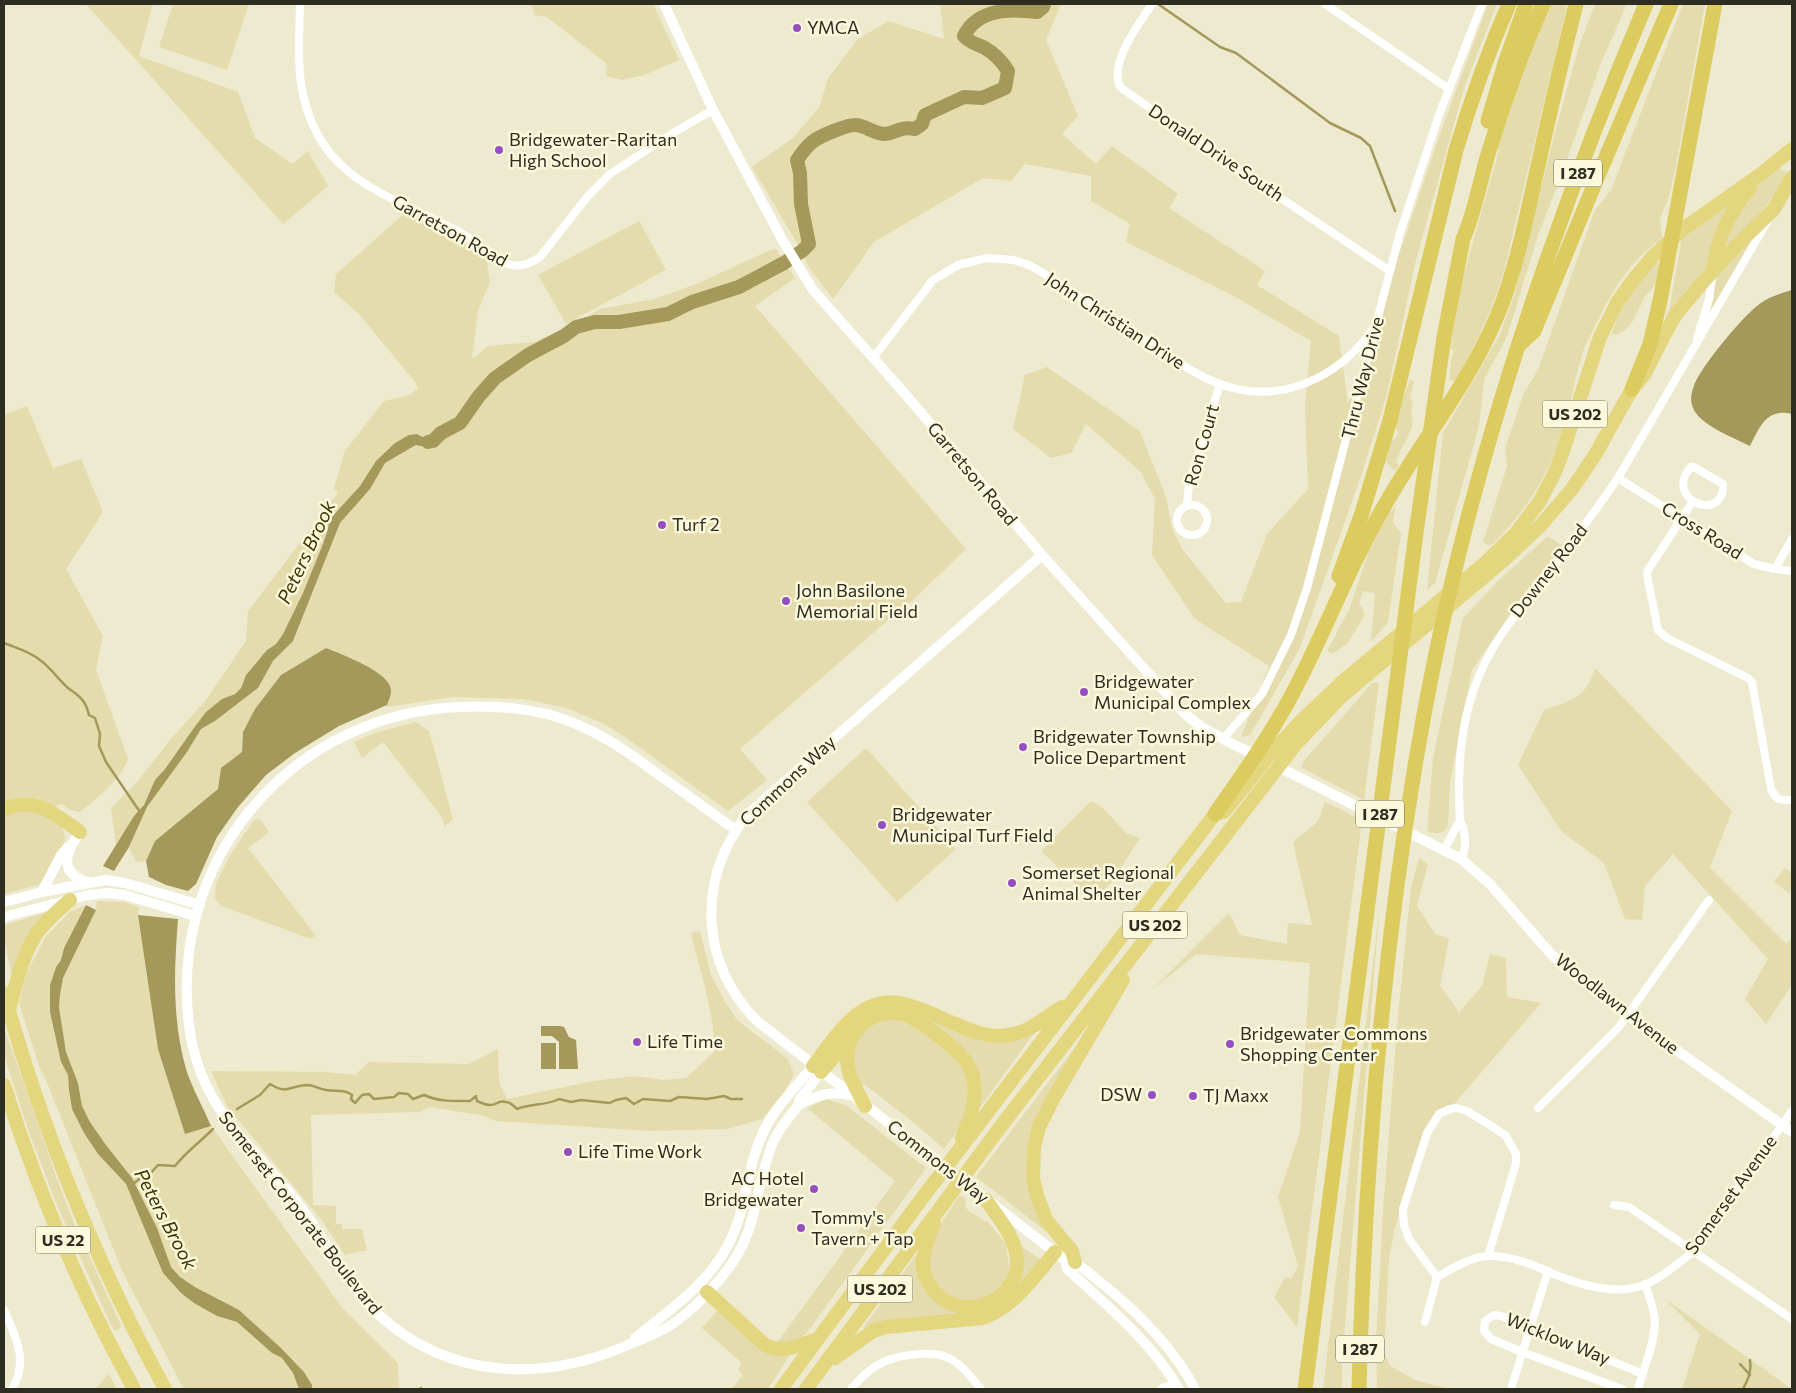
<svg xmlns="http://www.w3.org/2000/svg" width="1796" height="1393" viewBox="0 0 1796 1393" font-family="Commissioner,sans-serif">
<rect width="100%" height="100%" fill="#eeeacf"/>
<g fill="#e4dcac">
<path d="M86 4H153L139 56 238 92 255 138 292 164 308 151 328 186 283 224Z"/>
<path d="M173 4H249L227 70 159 47Z"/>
<path d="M531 4H653L679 60 644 75 622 80 606 76 607 64 547 17 535 15Z"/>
<path d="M940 4H1061L1046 40 1078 116 1062 134 1096 164 1112 146 1178 194 1169 208 1265 271 1257 285 1339 336 1348 404 1440 134 1488 4H1497L1465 85 1416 260 1387 394 1362 473 1300 648 1250 735 1241 737 1269 666 1195 619 1152 555 1155 499 1141 472 1086 424 1071 453 1051 458 1013 429 1025 375 1047 367 1140 431 1166 497 1172 528 1182 549 1226 603 1241 602 1267 534 1308 489 1305 407 1311 341 1239 299 1126 242 1130 224 1091 201V176L1025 164 1011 181 983 178 874 242 833 299 808 266 798 245 752 167 793 138 820 106 828 78 857 40 888 21 944 39Z"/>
<path d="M1550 4H1566V9L1504 271C1492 310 1476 346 1455 381L1449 380 1451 360 1454 351 1450 348 1462 281 1499 150 1496 148 1511 103Z"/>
<path d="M1595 4H1627L1601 63 1563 171 1538 235 1508 334 1484 380 1479 426 1435 583 1427 590 1443 433 1499 336 1515 293 1554 136 1579 46Z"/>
<path d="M1683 4H1705L1675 171 1668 200 1660 218 1662 238C1631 259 1612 291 1596 324 1592 333 1586 342 1583 352 1572 386 1568 424 1553 457 1538 492 1517 521 1490 546L1483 542 1507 466 1505 448 1524 393 1538 370 1594 212 1611 190Z"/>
<path d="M1779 169 1785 171 1787 174C1770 207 1746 228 1721 255L1722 239 1756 187 1773 171Z"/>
<path d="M1732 201 1706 268 1666 320 1665 319 1667 312 1669 311 1682 236Z"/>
<path d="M405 213 441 227 486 256 490 282 478 310 472 359 488 346 533 342 569 327 600 309 655 299 696 284 775 248 795 278 755 306 966 549 912 601 903 607 740 749 767 780 728 811 625 737 604 724 567 708 523 699 453 697 387 707V705C389 699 393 693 390 686 384 670 341 654 326 648L281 675 255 709 243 732 242 752 221 768 218 789 155 841 146 861 136 862 129 847 147 807 187 752 201 729 215 721 258 688 273 661 293 641 340 523 370 489 385 463 417 445 422 447 441 433 428 440 417 434 367 475 360 486 329 520 328 529 323 544 303 593 283 634 276 644 267 650 252 668 246 676 241 688 235 694 222 699 206 712 196 725 165 769 155 780 144 805 116 845 111 808 137 782 170 740 206 700 246 641 248 611 338 493 334 488 345 451 384 401 410 395 418 388 415 382 359 314 334 292 336 274Z"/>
<path d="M639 221 666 270 566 324 538 275Z"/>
<path d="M1757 233 1712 308H1711L1717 276Z"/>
<path d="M1659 262C1660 268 1658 275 1656 281 1654 287 1649 292 1645 297 1637 310 1632 333 1614 335L1612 333 1614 327C1623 308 1639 269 1659 262Z"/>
<path d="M1410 379 1414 382 1410 397 1413 403 1411 411C1418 429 1401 445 1396 462L1399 465 1395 471 1386 462 1390 443 1399 434 1394 426Z"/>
<path d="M27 406 53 468 81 459 103 512 66 569 103 636 96 670 128 759C122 778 96 800 80 812L71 810 61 804 54 807 4 805V415Z"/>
<path d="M1396 507 1393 522 1401 533 1388 622 1371 642 1375 593 1363 591 1359 603 1365 614 1347 644 1332 654 1327 651 1349 610 1368 553 1387 514Z"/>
<path d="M1548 536 1564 547 1526 591 1472 670 1450 782 1448 827C1441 835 1437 834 1427 832L1433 758 1463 618 1498 581Z"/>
<path d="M1595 668 1732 811 1710 868 1786 944 1792 937V985L1766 1024 1745 999 1768 959 1673 854 1645 886 1642 920 1625 919 1604 863 1561 831 1518 765 1544 710C1571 700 1586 699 1595 668Z"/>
<path d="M1372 683H1379L1364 800 1302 768 1303 762Z"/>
<path d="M416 722 429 731 453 819 444 827 442 817 383 742 362 758 354 742 374 733Z"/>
<path d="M866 748 956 849 897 902 807 802Z"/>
<path d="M1091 801 1103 808 1126 833 1140 838 1110 884 1101 892 1086 894 1041 851Z"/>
<path d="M1325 802 1362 820 1297 1327 1274 1297 1285 1277 1291 1279 1298 1266 1278 1197 1300 1132 1310 963 1196 954 1152 990 1229 913 1240 935 1287 944 1288 923 1312 925 1293 842 1318 821Z"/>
<path d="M11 811H40L62 827 65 836V841L45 881 41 884 4 894V814Z"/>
<path d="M260 819 269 832 248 848 307 924 315 935 311 939 221 906 215 898 216 883 231 854 254 820Z"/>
<path d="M1419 858 1428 864 1417 906 1435 934 1449 939 1440 986 1459 1012 1482 986 1490 954 1506 958 1507 997 1541 1003 1449 1110 1425 1130 1394 1231 1389 1261 1384 1352 1390 1366 1415 1380 1450 1389H1377L1376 1340 1383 1211 1397 1027 1411 887Z"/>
<path d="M1785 868 1792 873V889L1789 893 1774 882Z"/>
<path d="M97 901 124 902 139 907 138 915 186 1133 211 1126 343 1309 398 1363 399 1389H312V1385L304 1372 281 1348 239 1310 195 1287 180 1277 171 1267 151 1217 132 1178 106 1145 90 1122 82 1106 78 1083 66 1052 59 1007 60 995 63 978 96 910Z"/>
<path d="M1380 903 1342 1362V1389H1323Z"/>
<path d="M86 905 64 948 61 960 56 967 50 985V1012L61 1062 68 1075 69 1090 72 1109 84 1133 98 1154 126 1184 163 1273 181 1293 217 1316 237 1322 272 1353 282 1358 293 1373 299 1389H184L123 1273 48 1085 39 1066 19 1003 26 974 46 936 71 911Z"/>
<path d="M47 912 13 982 4 939V925Z"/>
<path d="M700 931 711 975 724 1000 737 1020 788 1059 794 1074 783 1095 762 1119 727 1129 649 1131 496 1121 481 1115 429 1107 420 1112 311 1115 313 1205 336 1206V1224H342V1229H362L367 1250 345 1255 320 1218 228 1108 211 1071 327 1072 355 1075 369 1062 469 1064 498 1049 499 1082 507 1099 593 1081 634 1076 664 1080 686 1078 714 1052C715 1011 700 973 691 933Z"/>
<path d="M910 1009 973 1037 1035 1032 976 1113 978 1085Z"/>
<path d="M879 1019 910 1021 959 1058 967 1075 972 1095 966 1119 944 1149 913 1122 864 1084 861 1086C855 1078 854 1072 853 1063 848 1037 861 1035 879 1019Z"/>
<path d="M4 1027 57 1179 76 1228 121 1325 119 1330H114L110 1323 57 1205 29 1132 4 1056Z"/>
<path d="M1089 1029 1040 1114 1030 1183 1047 1232 976 1177Z"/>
<path d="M827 1099 847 1106 926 1168 806 1334 792 1343H777L895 1181 807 1108Z"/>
<path d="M960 1195 965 1198 966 1208 970 1212 989 1223 1006 1244 1009 1266 1006 1284 985 1301 952 1300C946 1294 936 1288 932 1281 917 1255 946 1215 960 1195Z"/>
<path d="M1020 1245 1041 1260 1010 1297 995 1309 863 1328 920 1250 934 1298 1000 1302Z"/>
<path d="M1665 1299 1792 1389H1682L1700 1334Z"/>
<path d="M719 1309 789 1356 768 1389H732L743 1375 738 1369 742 1363 702 1328Z"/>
<path d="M109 1374 117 1389H95Z"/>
</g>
<g fill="#a4995a">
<path d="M1792 290V414C1766 408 1760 427 1750 446 1734 438 1700 425 1693 408 1690 401 1691 393 1694 386 1699 369 1745 313 1761 303 1769 297 1782 293 1792 290Z"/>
<path d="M441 433C437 444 428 449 416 445L385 463 370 489 340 523 293 641 273 661 258 688 215 721 201 729 187 752 147 807 129 847 114 871 103 866 134 816 144 805 155 780 165 769 196 725 206 712 222 699 235 694 241 688 246 675 252 668 267 650 276 644 283 634 303 593 323 544 328 529 329 520 360 486 376 461 395 443 409 435 417 434 428 440Z"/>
<path d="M326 648C341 654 384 670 390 686 393 693 389 699 387 705L339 726 295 753 266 775 238 807 217 837 196 884 188 891 166 885 149 877 146 861 155 841 218 789 221 768 242 752 243 732 255 709 281 675Z"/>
<path d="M86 905 96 910 63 978 60 995 59 1007 66 1052 78 1083 82 1106 90 1122 106 1145 132 1178 157 1228 171 1267 180 1277 195 1287 239 1310 281 1348 304 1372 312 1385V1389H299L293 1373 282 1358 272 1353 237 1322 217 1316 194 1303 181 1293 163 1273 126 1184 98 1154 84 1133 72 1109 69 1090 68 1075 61 1062 50 1012V985L56 967 61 960 64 948Z"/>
<path d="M138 915 178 919C174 969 172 1020 186 1069 192 1088 203 1107 211 1126L185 1134 158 1049Z"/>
<path d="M541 1026H560L564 1027 569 1037 576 1040 578 1069H559V1042L552 1036H541Z"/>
<rect x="541" y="1043" width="15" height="26"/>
</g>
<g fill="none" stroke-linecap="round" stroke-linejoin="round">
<g stroke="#a4995a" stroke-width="2.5">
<path d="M1158 4 1220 47 1236 53 1330 123 1361 138 1370 146 1395 211"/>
<path d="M4 643C16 648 29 651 40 660 51 668 58 679 68 688 80 697 85 699 89 715L95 718 100 734 99 746 106 762 140 812"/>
<path d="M237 1109 260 1095 270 1084C288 1095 288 1086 307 1085 313 1085 319 1089 326 1090 335 1092 345 1089 352 1095L351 1099 355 1103 362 1095 369 1094 374 1099 394 1097 399 1093 408 1094 413 1099 424 1095C439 1102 454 1101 470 1101L476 1096 477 1101C498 1111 494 1099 506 1102 509 1102 514 1106 517 1109 531 1103 546 1106 559 1099L571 1102 581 1100 610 1103 616 1100 626 1098 634 1104 643 1099 670 1101 679 1097 707 1099 724 1096 731 1099H742"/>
<path d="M133 1184 143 1176 149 1175 158 1165 175 1166C186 1152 200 1142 213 1129"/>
<path d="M1740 1364 1750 1375"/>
<path d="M421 1389V1388"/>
<path d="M1743 1389C1748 1379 1752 1372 1750 1360"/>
</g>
<path stroke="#a4995a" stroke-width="14" d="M428 442 433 441 441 433 460 423 479 396 495 378 528 355 564 336 576 327 595 322H619L668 314 692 302 739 287 784 263 802 251 809 244 801 204 800 173 797 160C802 153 807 145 815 140 823 135 846 125 855 125 865 125 874 134 885 134 897 133 899 126 915 129L922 124 925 115 964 97 982 98 1005 88 1008 71C1002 61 995 54 985 48 977 44 970 43 964 36 978 8 1010 9 1037 12L1043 7 1044 4"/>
<g stroke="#fff" stroke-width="8">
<path d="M300 4C299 52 294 93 319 137 349 190 411 204 461 233 477 242 490 258 508 264 519 268 530 264 540 257L588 196 610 174 673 133 713 110"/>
<path d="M1152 4C1139 24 1109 62 1120 87L1212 152 1390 271"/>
<path d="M1325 4 1449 89"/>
<path d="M1697 339 1709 299 1712 275"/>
<path d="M873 358 933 280 958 265 987 258 1014 260 1031 266 1053 279C1082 298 1112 318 1142 338 1167 354 1192 374 1220 384 1280 406 1338 378 1373 329"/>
<path d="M1691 467H1694L1723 484C1724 490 1723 494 1719 499 1705 517 1667 492 1691 467Z"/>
<path d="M1618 478 1754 564 1775 569 1792 571"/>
<path d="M1693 501 1648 570 1647 575 1658 630 1667 638 1748 678 1752 682 1771 789C1776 800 1781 801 1792 800"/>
<circle cx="1192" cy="520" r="15"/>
<path d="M1187 506 1189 484 1220 384"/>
<path d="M1775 569 1792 539"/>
<path d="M1223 739 1262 694 1291 635 1307 588 1400 233 1439 115 1482 4"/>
<path d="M1444 850 1460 820"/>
<path d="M1461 859C1467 847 1466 832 1460 820 1457 767 1460 715 1483 667 1497 637 1518 611 1539 585 1566 550 1593 515 1618 478L1767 222"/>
<path d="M1538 1108 1619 1027 1709 900"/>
<path d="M1614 1205 1629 1207 1792 1319"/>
<path d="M1437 1277C1451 1269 1472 1256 1489 1256 1512 1256 1531 1264 1551 1273 1580 1285 1620 1298 1651 1282 1666 1274 1680 1262 1694 1251L1792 1111"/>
<path d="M1437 1277 1409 1239 1404 1225 1403 1209 1427 1133 1439 1114 1450 1109 1456 1108 1467 1111 1493 1127 1506 1136 1516 1154V1163L1509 1187 1488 1256"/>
<path d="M4 1310C16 1338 29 1360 12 1389"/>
<path d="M1425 1322 1437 1277"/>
<path d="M851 1389C872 1364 888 1356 921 1354 933 1353 944 1354 954 1361 965 1368 973 1380 981 1389"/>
<path d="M1161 1389 1164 1387 1175 1384 1174 1389"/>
<path d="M1511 1389 1548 1271"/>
<path d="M1622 1389 1522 1352 1491 1339 1484 1331 1485 1321 1494 1315 1501 1316 1643 1374"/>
<path d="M1638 1389C1644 1368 1654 1345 1655 1323 1655 1310 1649 1297 1645 1284"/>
</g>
<g stroke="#fff" stroke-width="10">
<path d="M664 4 713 110 783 241 813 290 906 395 1042 555 1185 714 1200 726 1223 739 1461 859 1490 884 1551 954 1565 967 1627 1015 1792 1132"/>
<path d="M1042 555 747 815C696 879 700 964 757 1021L1065 1260C1079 1263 1089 1273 1100 1282 1138 1312 1173 1347 1195 1389"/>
<path d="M736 830C710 812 685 793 659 775 623 748 591 726 547 714 513 706 478 705 444 708 284 723 169 864 189 1025 199 1106 246 1139 293 1197 324 1235 343 1281 379 1315 450 1380 544 1382 628 1345 644 1338 660 1333 674 1323 698 1306 729 1273 742 1246 758 1213 759 1174 774 1140 780 1127 790 1116 799 1105V1100L821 1072"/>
<path d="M80 832C65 853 58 873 88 882"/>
<path d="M42 892 61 855 68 847"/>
<path d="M4 902 42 892 105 880 125 883 200 905"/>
<path d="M4 917 88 895 108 893 125 895 196 916"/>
<path d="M799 1105C816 1095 830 1091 850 1095"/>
<path d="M1065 1260 1067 1269C1108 1306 1151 1342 1179 1389"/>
<path d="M635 1338C669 1311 708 1284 728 1245 747 1210 746 1168 763 1133 774 1108 796 1087 813 1066"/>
</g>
<g stroke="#e3d67f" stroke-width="14">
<path d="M1713 271C1717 238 1728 214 1750 188"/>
<path d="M4 809C36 796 55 814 80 832"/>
<path d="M4 993C42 1130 97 1264 165 1389"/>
<path d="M9 1010C16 984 22 955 37 933 47 920 58 910 70 900"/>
<path d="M813 1066C836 1037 860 993 904 1004 923 1008 940 1018 958 1025 974 1032 991 1038 1009 1035 1031 1032 1044 1017 1062 1007"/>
<path d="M821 1072 848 1041"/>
<path d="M4 1085C37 1190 81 1293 134 1389"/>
<path d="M865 1106C859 1094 851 1081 848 1068 841 1035 870 1007 903 1014 917 1018 951 1044 961 1056 968 1063 973 1073 974 1083 977 1102 969 1121 962 1138"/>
<path d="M934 1223C929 1237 922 1252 923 1267 924 1276 929 1285 934 1291 964 1326 1025 1299 1016 1253 1012 1233 997 1216 986 1200"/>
<path d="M1075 1262 1072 1251 1047 1221 1037 1196 1033 1178 1034 1147 1039 1127 1053 1099 1123 980"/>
<path d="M707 1292 764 1344C781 1355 800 1345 818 1339"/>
<path d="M835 1358 873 1331 886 1327 983 1318C1014 1307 1034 1277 1055 1252"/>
<path d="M781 1389 923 1197 1215 814 1224 812 1272 752 1303 719 1341 683 1484 564 1517 532 1540 501 1555 472 1561 457 1600 337 1618 301 1630 284 1653 256 1683 229 1761 174 1792 149"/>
<path d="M806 1389 1001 1126 1296 744 1341 697 1503 561 1541 525 1572 489 1595 455 1632 389 1644 375 1668 328 1677 313 1703 282 1735 247 1774 209 1792 177"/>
</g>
<g stroke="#dccb5f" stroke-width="15">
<path d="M1488 121 1505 63 1526 4"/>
<path d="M1520 344 1534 331 1595 183 1671 4"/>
<path d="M1632 389 1650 344 1660 301 1715 4"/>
<path d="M1339 576 1362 513 1390 420 1456 150C1471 100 1488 52 1509 4"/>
<path d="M1215 814C1246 770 1277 726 1301 677 1330 619 1353 559 1386 503 1425 435 1476 375 1503 301 1517 262 1526 220 1535 179 1548 121 1561 62 1576 4"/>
<path d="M1305 1389 1416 533 1444 337 1463 239C1475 212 1480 180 1489 151 1504 101 1522 52 1543 4"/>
<path d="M1359 1389C1365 1151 1385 912 1431 678 1477 446 1554 221 1646 4"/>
</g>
</g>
<g fill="#964fc2" stroke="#fcf8dc" stroke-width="2">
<circle cx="797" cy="28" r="5"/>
<circle cx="499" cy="150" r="5"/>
<circle cx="662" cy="525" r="5"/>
<circle cx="786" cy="601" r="5"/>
<circle cx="1084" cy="692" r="5"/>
<circle cx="1023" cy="747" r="5"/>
<circle cx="882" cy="825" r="5"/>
<circle cx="1012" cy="883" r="5"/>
<circle cx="637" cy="1042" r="5"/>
<circle cx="1230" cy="1044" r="5"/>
<circle cx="1152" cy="1095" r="5"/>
<circle cx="1193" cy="1096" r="5"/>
<circle cx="568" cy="1152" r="5"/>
<circle cx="814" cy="1189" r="5"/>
<circle cx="801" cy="1228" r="5"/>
</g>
<g text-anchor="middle" stroke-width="5" stroke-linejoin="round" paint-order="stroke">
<g fill="#fcf8dc" stroke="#6c6a5a" stroke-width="1">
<rect x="1554" y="159.5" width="48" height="27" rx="4"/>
<rect x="1542.5" y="400.5" width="65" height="27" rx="4"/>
<rect x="1356" y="800.5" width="48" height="27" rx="4"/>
<rect x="1122.5" y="911.5" width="65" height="27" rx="4"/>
<rect x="35.5" y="1226.5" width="55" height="27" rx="4"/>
<rect x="847.5" y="1275.5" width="65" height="27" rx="4"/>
<rect x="1336" y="1335.5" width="48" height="27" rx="4"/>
</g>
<g font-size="16" font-weight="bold" fill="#2e2d22">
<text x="1578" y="179">I 287</text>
<text x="1575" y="420">US 202</text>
<text x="1380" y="820">I 287</text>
<text x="1155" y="931">US 202</text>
<text x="63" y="1246">US 22</text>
<text x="880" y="1295">US 202</text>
<text x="1360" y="1355">I 287</text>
</g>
<g font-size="18" fill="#2e2d22" stroke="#fcf8dc" text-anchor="start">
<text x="807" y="34">YMCA</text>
<text x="509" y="146">Bridgewater-Raritan<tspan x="509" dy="21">High School</tspan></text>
<text x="672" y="531">Turf 2</text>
<text x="796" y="597">John Basilone<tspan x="796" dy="21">Memorial Field</tspan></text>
<text x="1094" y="688">Bridgewater<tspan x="1094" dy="21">Municipal Complex</tspan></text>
<text x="1033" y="743">Bridgewater Township<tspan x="1033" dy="21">Police Department</tspan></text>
<text x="892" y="821">Bridgewater<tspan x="892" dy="21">Municipal Turf Field</tspan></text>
<text x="1022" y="879">Somerset Regional<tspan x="1022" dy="21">Animal Shelter</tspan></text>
<text x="1240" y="1040">Bridgewater Commons<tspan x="1240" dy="21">Shopping Center</tspan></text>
<text x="647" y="1048">Life Time</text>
<text x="1142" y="1101" text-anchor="end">DSW</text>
<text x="1203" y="1102">TJ Maxx</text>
<text x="578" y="1158">Life Time Work</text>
<text x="804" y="1185" text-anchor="end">AC Hotel<tspan x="804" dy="21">Bridgewater</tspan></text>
<text x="811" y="1224">Tommy's<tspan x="811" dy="21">Tavern + Tap</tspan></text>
</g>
<g font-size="18" fill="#2e2d22" stroke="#fcf8dc">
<text transform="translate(1216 153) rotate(34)" y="6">Donald Drive South</text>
<text transform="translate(450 231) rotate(29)" y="6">Garretson Road</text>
<text transform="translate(1115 321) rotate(33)" y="6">John Christian Drive</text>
<text transform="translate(1363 378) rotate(-76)" y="6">Thru Way Drive</text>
<text transform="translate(1202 445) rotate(-74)" y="6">Ron Court</text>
<text transform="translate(972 474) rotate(50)" y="6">Garretson Road</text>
<text transform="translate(1702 531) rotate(32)" y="6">Cross Road</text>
<text transform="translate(1549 571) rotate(-52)" y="6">Downey Road</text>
<text transform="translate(788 781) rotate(-43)" y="6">Commons Way</text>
<text transform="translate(1617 1004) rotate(38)" y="6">Woodlawn Avenue</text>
<text transform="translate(938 1162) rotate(38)" y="6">Commons Way</text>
<text transform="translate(1731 1195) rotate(-54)" y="6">Somerset Avenue</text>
<text transform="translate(300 1213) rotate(52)" y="6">Somerset Corporate Boulevard</text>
<text transform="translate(1558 1339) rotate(22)" y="6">Wicklow Way</text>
</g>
<g font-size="19" font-style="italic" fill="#3e3600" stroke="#fcf8dc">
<text transform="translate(306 552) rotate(-65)" y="7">Peters Brook</text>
<text transform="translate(166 1219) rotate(62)" y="7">Peters Brook</text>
</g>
</g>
<rect width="1796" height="1393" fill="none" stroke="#2e2d22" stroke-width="10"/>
</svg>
